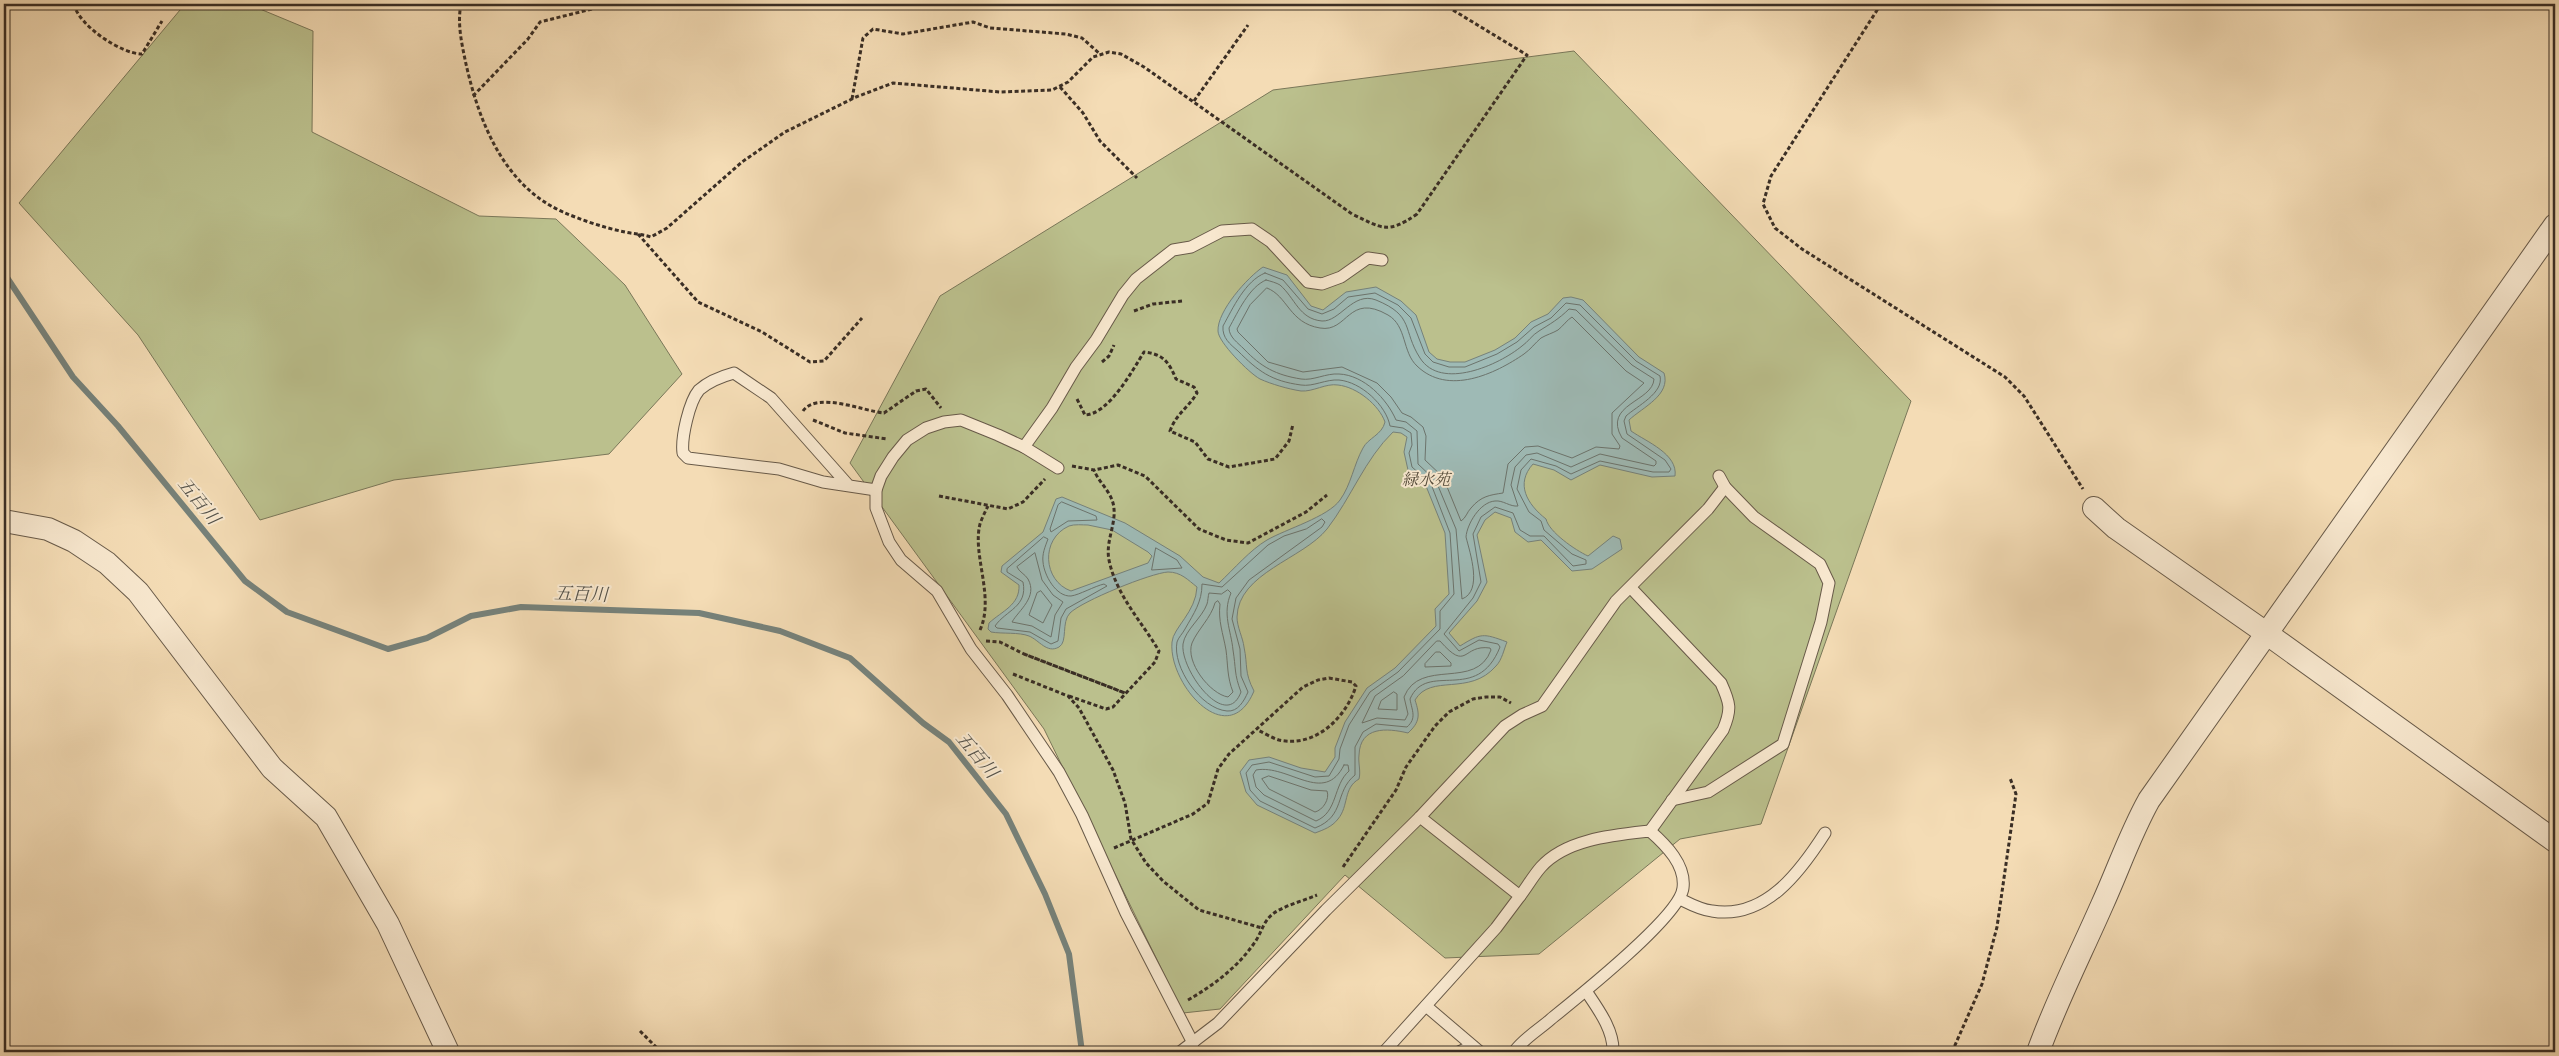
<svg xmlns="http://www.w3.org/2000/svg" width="2559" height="1056" viewBox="0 0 2559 1056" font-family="'EB Garamond','Noto Serif JP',serif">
<rect width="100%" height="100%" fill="#f4dcb5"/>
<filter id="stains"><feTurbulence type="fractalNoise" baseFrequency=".004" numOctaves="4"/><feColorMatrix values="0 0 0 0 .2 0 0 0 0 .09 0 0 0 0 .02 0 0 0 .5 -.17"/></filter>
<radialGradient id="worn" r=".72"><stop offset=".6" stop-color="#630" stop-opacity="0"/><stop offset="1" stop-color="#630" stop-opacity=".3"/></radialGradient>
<g fill="#bbc08d" stroke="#7a7759">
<path d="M185 4H248L313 31 312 132 479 216 556 219 625 285 682 374 609 454 394 480 260 520 138 335 19 203Z"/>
<path d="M1574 51 1911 401 1761 824 1680 839 1539 954 1445 958 1345 875 1220 1009 1183 1013 1044 729 850 463 940 296 1273 90Z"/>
</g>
<path fill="#9ebab5" stroke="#76827b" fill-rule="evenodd" d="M1263 267 1287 275 1311 306 1323 310 1346 292 1376 287 1401 301 1416 315 1429 352 1437 359 1450 362H1465L1495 350 1515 338 1531 322 1548 314 1563 298 1571 297 1583 300 1639 357 1664 373C1671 395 1643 407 1629 420L1631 431C1647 442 1678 454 1675 476L1652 477 1600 465 1571 480 1554 470 1533 464C1515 484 1527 504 1546 519 1549 532 1575 550 1588 556L1613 536 1620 539 1622 549 1592 569 1572 571 1541 540 1528 542 1515 532 1511 518 1495 512 1485 520 1477 535 1487 582 1477 601 1449 633 1460 646C1481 633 1483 633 1507 642 1504 649 1502 660 1496 666 1469 697 1431 673 1415 700 1420 715 1420 722 1408 733 1387 728 1360 726 1359 755 1358 763 1361 771 1359 779 1343 788 1349 806 1338 819 1332 827 1323 830 1315 833L1257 805 1246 792 1240 772 1249 760 1269 757 1301 768 1325 772 1335 757V748L1345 722 1367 688 1395 668 1436 626 1435 609 1449 594 1445 533 1426 486 1408 470 1404 452 1407 437 1401 433 1393 432C1365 459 1351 498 1327 529 1303 559 1238 573 1237 617 1237 627 1243 638 1244 647 1248 666 1244 672 1254 691 1228 753 1168 684 1172 642 1173 628 1196 612 1197 587 1188 580 1181 572 1168 572 1151 573 1082 601 1070 613 1061 622 1068 642 1059 647 1047 654 1039 640 1029 636 1019 632 1002 634 991 632L988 629 989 623C1002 611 1020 605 1019 585L1001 572 1002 566 1043 532 1056 499 1062 497 1125 523 1180 556 1203 577 1219 583C1234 569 1250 550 1267 540 1286 529 1328 517 1340 500 1351 485 1354 464 1363 448 1368 438 1382 435 1385 422 1379 405 1357 387 1338 385 1326 383 1313 392 1301 391 1288 389 1271 384 1260 379 1249 373 1218 342 1218 331 1217 311 1248 277 1263 267ZM1088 525 1112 530 1148 552 1152 556 1148 563 1071 591C1043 581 1040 539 1069 526 1074 524 1083 525 1088 525Z"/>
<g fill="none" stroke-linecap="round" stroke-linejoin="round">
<g stroke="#6c746d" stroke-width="1">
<path d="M1265 273 1283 280 1308 309 1322 314 1334 309 1348 297 1375 293 1398 305 1411 318 1425 354 1433 362 1449 367H1465L1497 354 1517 342 1534 327 1551 318 1566 303 1580 305 1636 361 1660 376C1664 393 1637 406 1626 416L1624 421 1627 434 1665 460 1671 469 1669 472H1653L1600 461 1571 474 1556 466 1531 459 1521 470 1517 489 1529 512 1541 521 1544 530 1572 554 1586 560V564L1573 566 1544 536H1530L1520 530 1513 513 1495 507 1481 517 1473 534 1481 582 1473 598 1444 634 1459 651 1479 640 1498 644 1500 647C1477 705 1427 660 1410 699 1412 711 1417 718 1407 727L1376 724 1363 732 1355 747V775C1334 792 1346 816 1315 828L1260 801 1250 790 1246 773 1252 765 1269 762 1315 777 1329 776 1339 759 1340 749 1349 725 1370 692 1398 672 1440 629V611L1454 594 1450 533 1431 484 1412 467 1409 453 1412 445 1411 433 1403 428 1390 426C1386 405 1361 382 1339 380 1326 379 1313 387 1301 385 1271 381 1258 371 1238 351 1230 344 1222 338 1223 326 1233 308 1245 281 1265 273Z"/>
<path d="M1266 280C1270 281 1277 283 1280 285 1295 298 1299 319 1322 321 1340 322 1353 291 1376 300 1415 316 1402 330 1420 358 1441 391 1499 365 1522 346 1528 342 1532 335 1539 331 1550 324 1559 319 1569 309L1576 310 1632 365 1654 379C1653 402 1602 404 1622 438L1656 461V464L1654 466 1600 454 1571 467 1537 453 1526 455 1515 467 1511 485 1518 506C1510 507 1503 500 1495 501 1480 502 1467 524 1466 537 1470 553 1483 591 1462 599L1456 529 1436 481 1418 464 1417 431 1406 422 1396 420C1387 399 1364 375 1339 374 1326 373 1313 381 1301 379 1276 375 1261 367 1244 349 1238 343 1229 337 1229 328 1238 312 1249 287 1266 280Z"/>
<path d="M1267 288C1288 296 1289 323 1320 328 1348 333 1348 292 1388 315 1407 326 1402 352 1417 366 1448 396 1495 374 1524 354 1531 349 1535 343 1541 338 1546 335 1553 333 1558 330 1563 326 1567 320 1572 317L1626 371 1644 383 1612 413V434L1620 446 1619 449 1596 447 1572 458 1538 446 1525 447 1508 464 1503 493C1490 495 1481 496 1471 508 1467 512 1466 518 1461 521L1443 477 1425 460 1426 436 1423 427 1411 417 1402 413 1391 397 1377 383 1342 367 1303 372 1268 362 1238 332 1237 329 1250 305Z"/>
<path d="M1062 502 1096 516 1097 520 1068 521 1051 532 1050 529 1058 505Z"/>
<path d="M1322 519 1325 522 1322 527 1249 580 1236 598 1232 619 1240 649 1241 676 1248 692C1244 701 1238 712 1227 711 1201 709 1172 667 1177 642 1178 638 1183 633 1185 629 1194 613 1202 602 1202 584L1222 587 1268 545 1284 536 1306 529Z"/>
<path d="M1044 537 1048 539C1045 547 1042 554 1043 562 1044 575 1056 597 1071 596 1079 595 1095 586 1104 584L1107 586 1066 609 1061 618 1058 641 1051 644 1030 632 997 628 995 626C1006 610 1028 607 1023 582L1007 572V569Z"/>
<path d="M1156 548 1177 560 1182 568 1152 570Z"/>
<path d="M1035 553 1042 580 1053 595 1063 602 1055 615 1051 637 1032 626 1012 622C1019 610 1038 597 1028 579 1025 574 1019 572 1017 567Z"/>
<path d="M1228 590 1231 593C1222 614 1231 630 1233 650 1236 668 1234 674 1241 692 1226 732 1180 670 1183 644 1185 630 1202 618 1207 604 1208 601 1208 596 1209 593L1221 594Z"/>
<path d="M1041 591 1052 605 1043 623 1029 615 1037 593Z"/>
<path d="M1218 601 1220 604C1218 621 1223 633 1226 650 1228 665 1227 677 1233 692L1228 697C1210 694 1185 662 1192 643 1198 629 1211 618 1215 603Z"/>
<path d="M1437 641H1440C1468 673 1462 644 1490 648L1491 650C1476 691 1420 657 1404 697L1408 714 1405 720 1377 718 1362 723 1375 696 1403 676Z"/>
<path d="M1436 652H1440L1451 663V666L1425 667V664Z"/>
<path d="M1394 692 1397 694V710L1378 709 1381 701Z"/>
<path d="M1344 765H1348L1349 771C1333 785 1338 812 1316 821L1264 795 1256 787 1253 775 1256 770C1289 764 1324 806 1344 765Z"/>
<path d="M1269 776 1311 790 1327 791C1330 799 1323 810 1315 812L1269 789 1262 779Z"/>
</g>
<path stroke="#76827b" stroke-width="6" d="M4 273 73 377 118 426 245 581 287 612 388 649 427 638 471 616 521 607 699 613 780 631 850 658 923 723 949 742 1006 814 1045 894 1069 954 1082 1052"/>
<defs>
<g id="lane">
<path d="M1024 447 1052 408 1076 367 1096 340 1123 295 1136 279 1173 250 1191 247 1222 231 1252 229 1271 242 1308 282 1322 284 1341 277 1368 258 1382 260"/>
<path d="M1058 468 1024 447 998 435 961 420 944 422 926 428 907 440 893 457 881 476 876 490V508L889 542 901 560 937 591 971 649 1007 695 1059 772 1082 815 1126 913 1193 1043"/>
<path d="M849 486 771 398 734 373C723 376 708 382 699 390 689 402 681 438 683 453L688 458 779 469 823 482 876 490"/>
<path d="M1631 588 1721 683C1730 703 1732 709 1723 730L1650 831"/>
<path d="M1672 800 1708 792 1783 744 1821 622 1829 583 1820 564 1754 517 1725 487 1719 476"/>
<path d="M1680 899C1690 904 1701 910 1712 911 1765 920 1800 872 1825 833"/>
<path d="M1586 991C1598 1009 1614 1030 1613 1052"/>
<path d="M1426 1006 1480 1052"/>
<path d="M1180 1052 1218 1023 1326 910 1420 817 1505 726 1522 715 1542 706 1616 601 1708 509 1725 487"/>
<path d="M1384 1052 1496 928 1520 896 1420 817"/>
<path d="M1459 1052 1472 1046"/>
<path d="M1514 1052C1523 1039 1540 1029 1551 1019 1577 998 1680 916 1683 888 1686 865 1666 845 1650 831 1614 835 1566 839 1541 867 1533 876 1527 887 1520 896"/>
</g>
<g id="street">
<path d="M2094 508 2116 528 2266 633 2555 841"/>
<path d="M4 521 48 529 74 541 107 563 138 592 272 768 326 817 388 924 448 1052"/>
<path d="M2038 1052C2057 1000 2080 955 2102 905 2118 870 2130 834 2149 800L2555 225"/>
</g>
</defs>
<use href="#lane" stroke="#685a49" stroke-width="13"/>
<use href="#street" stroke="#685a49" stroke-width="24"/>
<g stroke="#3a2e25" stroke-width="3" stroke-dasharray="4 2.5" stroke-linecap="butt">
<path d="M74 4C78 25 121 54 142 54L162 21"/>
<path d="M461 4C457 24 462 45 466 64 479 122 504 186 563 212 581 220 605 228 625 232 634 234 642 234 651 237L667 228 742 162 785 132 856 97 893 83 1000 92 1052 90 1068 82 1093 57 1109 52 1121 54 1144 67 1352 214C1382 228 1387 235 1417 214L1527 55 1443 4"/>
<path d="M1881 4 1771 176 1763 204 1775 228 1802 249 2005 377 2024 396 2083 489"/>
<path d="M1060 87 1083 113 1100 141 1137 178"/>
<path d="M473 96 528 39 540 22 612 4"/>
<path d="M852 99 863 38 873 29 903 34 973 22 990 28 1066 34 1082 38 1100 54"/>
<path d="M1194 101 1248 25"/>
<path d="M638 234 698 302 762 332 810 362 824 361 862 318"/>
<path d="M1134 311 1153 304 1182 301"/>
<path d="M1102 362 1109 356 1114 345"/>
<path d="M1077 399 1085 415C1109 414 1132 371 1144 352 1163 354 1169 362 1176 379L1194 387 1197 393C1188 408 1176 414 1170 431L1195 442 1208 459 1229 467 1275 459 1289 441 1293 424"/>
<path d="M803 411C817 391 863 411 884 413L916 391 926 389 941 408"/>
<path d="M813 420 845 433 887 439"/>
<path d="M1072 466 1094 470 1118 465 1145 476 1199 529 1226 540 1248 543 1306 512 1327 495"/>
<path d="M939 496 1008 509 1023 502 1045 479"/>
<path d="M980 630C995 597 972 555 980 524 982 518 985 512 988 506"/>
<path d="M986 641 1000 642 1024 654 1125 693 1024 654"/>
<path d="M1013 674 1068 696 1079 708 1113 770 1125 803 1131 839 1146 863 1163 881 1199 910 1262 928"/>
<path d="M1069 696 1106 709 1113 707 1155 662 1159 651C1142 622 1116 595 1109 560 1105 540 1118 522 1113 503 1110 491 1098 481 1094 470"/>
<path d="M1114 848 1193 814 1208 803 1218 769 1229 754 1303 687 1318 680 1329 678 1352 682 1356 686C1346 718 1315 748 1279 740 1272 738 1264 733 1258 730"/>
<path d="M1343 867 1396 790 1406 767 1435 726 1449 712 1473 699 1486 697H1500L1511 703"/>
<path d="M1188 1000C1214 985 1238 967 1255 942 1262 932 1263 921 1274 913 1286 905 1303 901 1317 895"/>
<path d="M640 1031 661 1052"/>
<path d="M1952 1052 1982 984 1997 927 2016 794 2010 778"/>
</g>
<use href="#lane" stroke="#f8e8cf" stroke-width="11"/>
<use href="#street" stroke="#f8e8cf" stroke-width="22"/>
</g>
<g text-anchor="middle" stroke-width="4" stroke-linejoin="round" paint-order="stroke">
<g font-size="16" font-style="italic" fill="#544b3a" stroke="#f8e8cf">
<text x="1426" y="485">緑水苑</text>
</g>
<g font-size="18" font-style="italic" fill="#535149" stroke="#f8e8cf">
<text transform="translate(199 501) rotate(51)" y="6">五百川</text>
<text transform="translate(581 594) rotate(2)" y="6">五百川</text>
<text transform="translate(977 755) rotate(50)" y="6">五百川</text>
</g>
</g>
<rect width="2559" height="1056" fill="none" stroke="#f4dcb5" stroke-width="20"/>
<rect x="5" y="5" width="2549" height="1046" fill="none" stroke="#3a2e25" stroke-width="2.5"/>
<rect x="10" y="10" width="2539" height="1036" fill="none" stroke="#3a2e25"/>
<rect width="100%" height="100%" filter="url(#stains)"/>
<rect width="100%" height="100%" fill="url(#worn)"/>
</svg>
